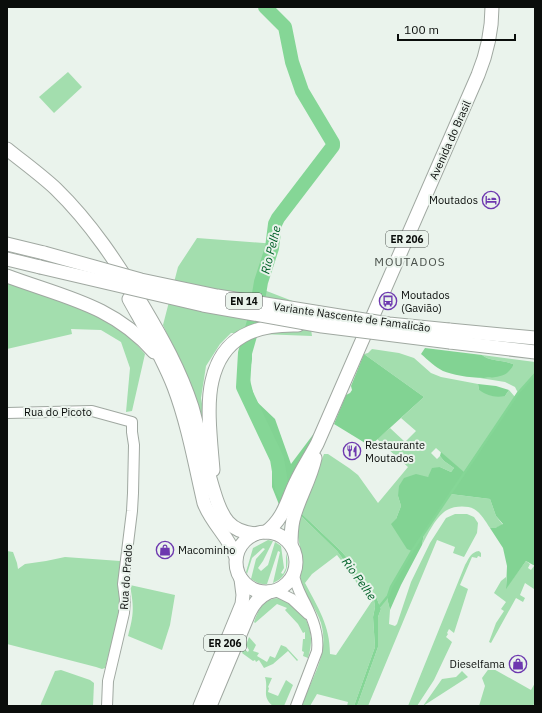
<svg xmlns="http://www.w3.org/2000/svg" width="542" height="713" viewBox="0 0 542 713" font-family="'IBM Plex Sans',sans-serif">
<rect width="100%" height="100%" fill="#eaf3ec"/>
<g fill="#a3deae" fill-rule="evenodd">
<path d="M68 72 82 87 54 113 39 97Z"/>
<path d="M197 238 276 244 264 290 308 307 312 336 231 333 220 344 206 366 201 398 208 438 193 391 163 325 178 267Z"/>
<path d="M7 280 96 312 121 327 145 354 132 411 126 412 130 368 121 342 101 330 71 329 72 334 7 349Z"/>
<path d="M372 349 399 353 414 358 431 373 441 377 478 384 479 390 505 396 509 390 515 397 464 473 436 448 431 453 437 459 440 456 444 461 454 468 451 472 440 467 428 477 398 496 401 506 396 519 412 551 391 587 388 602 390 610 389 624 395 626 397 624 411 582 430 543 446 518 455 514H467L474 517 478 523 477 533 464 557 453 553 455 547 437 540 368 706H357L378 647V617L381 609 375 594 360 582 355 567 341 551 301 513 324 454H328L349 468 358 475 378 503 408 467 377 439 390 428 405 442 416 431 401 418 424 397 364 354 368 353Z"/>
<path d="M482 355 535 362V374L518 393 515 387 505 382 480 378H490L513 366V364C503 360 489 361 482 355Z"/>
<path d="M450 494 490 499 496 516 503 525 495 528H490C486 522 481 513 474 509 466 505 451 506 444 512 434 520 428 534 422 545L424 533Z"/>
<path d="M300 515 337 551 352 571 359 584 374 600 375 607 373 617 375 647 354 706H347L348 702 317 694 310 706H302C311 678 330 654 321 623 317 610 307 598 301 585L300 580 303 562 297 532ZM337 555 350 572 358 585 372 601 336 655 330 654C330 625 318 608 305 583L312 574Z"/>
<path d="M268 540 273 541 263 561 258 568 261 571 268 565 275 542 281 546 284 568 281 573 283 574 286 568V553C290 566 286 578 273 583L280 552 278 551 267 584C260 585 256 582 251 579L256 559 265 549 263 548 252 558 247 574 246 572 253 548Z"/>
<path d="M7 551 13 552 17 563 18 569 25 564 46 561 65 557 120 561 121 600 119 616 105 668 102 669 96 667 7 644Z"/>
<path d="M479 551 481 553V557L478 556 477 558 472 557 460 585 468 589 454 633 449 629 447 633 448 634 446 637 452 642 434 680 417 706H408L465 565C469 558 471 552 479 551Z"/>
<path d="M526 561 530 564 528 568 531 570 534 566H535V587L534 589 525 583 520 595 525 598 523 602 516 598 491 643 489 642 496 623 504 611 501 609 506 602 494 593 501 581 506 577V588Z"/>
<path d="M130 585 175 595 170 625 162 650 128 636C134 614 134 608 130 585Z"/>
<path d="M279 598C306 607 317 632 308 658L303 656 304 652 302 651 303 639H305V632L303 633 298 624 285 610 287 608 277 604 255 623 254 622C259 609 263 599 279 598Z"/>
<path d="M249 637 256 645 253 651 259 653 257 656 267 662 270 656 275 658 281 645 286 647 298 660 297 661 288 651 273 664 264 668 259 660 256 662 255 660 253 661 242 653 244 649 248 652 249 650 246 645Z"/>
<path d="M490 667 531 690 535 683V702L533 706H479L485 686 482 678Z"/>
<path d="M61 670 90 680 94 683 93 706H40L55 671Z"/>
<path d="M462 671 468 677 423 706 442 679 456 677Z"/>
<path d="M265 677 272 678 268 687 269 688 268 692 278 696 286 680 293 685 284 706H273C261 696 269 690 265 677Z"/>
</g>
<g fill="#82d393">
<path d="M251 334 252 359 249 376 255 400 275 419 291 464 318 428 280 507 272 487V463L263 437 247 404 242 390 241 350Z"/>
<path d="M425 348 482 355C489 361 503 360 513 364V366C511 369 509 371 507 373 495 382 457 377 443 371 435 367 428 360 421 354Z"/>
<path d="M364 354 424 397 370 446 334 424 346 395 350 393 352 390 351 386Z"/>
<path d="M535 374V566L526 561 506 589 507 566 503 548 490 528H495L503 524 496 516 490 499 450 494 424 533 422 545 401 585 390 610 388 602V596L391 587 412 551 407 549 391 524 396 519 401 506 398 496 399 486 404 478 416 474 428 477 432 468 440 467 451 472 454 468 444 461 440 456 441 452 464 472 518 393Z"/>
<path d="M478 384 496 386 509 390 505 396C495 398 488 396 479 390Z"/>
</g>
<path fill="#85d696" d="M301 513 341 551 355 567 360 582 375 594 381 609 378 617V647L357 706H354L375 647 373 617 375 607 374 600 359 584 352 571 337 551 300 515Z"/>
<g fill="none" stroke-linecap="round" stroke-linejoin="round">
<path stroke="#85d696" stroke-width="2.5" d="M379 607 388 596 391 587 412 551 518 393 535 374"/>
<path stroke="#85d696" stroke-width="14" d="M265 7 285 27 292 62 302 91 333 143V146L278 218 275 224 272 248 261 282 255 318 245 353 243 387 277 459 282 489 286 495"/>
<defs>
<g id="tertiary">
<path d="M7 413 92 411 132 422V432L134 445 133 493 132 511 123 584 125 599 124 613 108 681 107 706"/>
<path d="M294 574C295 585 300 593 305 603 313 619 319 634 317 651L296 706"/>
<path d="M276 591 292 599 308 614"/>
</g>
<g id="primary">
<path d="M266 532C284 519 287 500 296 482 302 469 310 457 317 444L478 75C487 53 492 31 492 7"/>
<circle cx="266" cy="562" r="30"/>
<path d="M291 545C291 537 291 529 293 520 298 499 310 481 315 458"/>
<path d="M200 706 242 604 243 595 241 579"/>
<path d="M210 706 249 613C254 603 259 597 269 592"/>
</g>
<g id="trunk">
<path d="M7 149C23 162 41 175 56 189 91 223 118 264 143 306 162 338 180 370 192 407 200 435 205 464 214 492 217 502 221 514 228 522 235 530 245 533 255 534"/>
<path d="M7 244 44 253"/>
<path d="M7 259 40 267"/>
<path d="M7 276C63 297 113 305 154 352"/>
<path d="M129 299C145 328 162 356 174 387 188 424 195 464 204 503 212 524 229 537 236 557"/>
<path d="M449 330 535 338"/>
<path d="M450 342 535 352"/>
<path d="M213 470C211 444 206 406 212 381 222 336 256 324 298 325"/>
</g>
</defs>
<use href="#tertiary" stroke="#a0a8a1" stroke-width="12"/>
<use href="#primary" stroke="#a0a8a1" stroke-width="15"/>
<use href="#trunk" stroke="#a0a8a1" stroke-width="15"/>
<use href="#tertiary" stroke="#fff" stroke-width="10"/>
<use href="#primary" stroke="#fff" stroke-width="13"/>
<use href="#trunk" stroke="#fff" stroke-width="13"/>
<defs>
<g id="trunk-bridge">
<path d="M44 253 141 280 217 296 389 324 449 330"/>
<path d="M40 267 203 305 322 326 450 342"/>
</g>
</defs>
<use href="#trunk-bridge" stroke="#a0a8a1" stroke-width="15" stroke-linecap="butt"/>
<use href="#trunk-bridge" stroke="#fff" stroke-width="13"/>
</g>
<defs>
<symbol id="hotel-ring" viewBox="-11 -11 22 22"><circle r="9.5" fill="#eaf3ec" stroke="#6d38af" stroke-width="1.5"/><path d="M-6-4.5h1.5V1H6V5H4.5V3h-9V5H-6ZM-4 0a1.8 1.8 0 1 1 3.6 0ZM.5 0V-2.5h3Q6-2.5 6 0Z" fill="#6d38af"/></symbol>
<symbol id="bus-ring" viewBox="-11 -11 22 22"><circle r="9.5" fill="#eaf3ec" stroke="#6d38af" stroke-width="1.5"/><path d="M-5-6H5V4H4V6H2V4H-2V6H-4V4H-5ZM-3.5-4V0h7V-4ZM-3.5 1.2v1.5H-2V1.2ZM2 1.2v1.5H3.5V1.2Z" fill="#6d38af"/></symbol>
<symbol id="restaurant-ring" viewBox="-11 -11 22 22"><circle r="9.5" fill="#eaf3ec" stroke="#6d38af" stroke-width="1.5"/><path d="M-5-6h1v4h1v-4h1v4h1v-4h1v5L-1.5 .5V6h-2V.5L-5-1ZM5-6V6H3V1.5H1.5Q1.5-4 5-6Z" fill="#6d38af"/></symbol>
<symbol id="shop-ring" viewBox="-11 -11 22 22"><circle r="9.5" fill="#eaf3ec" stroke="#6d38af" stroke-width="1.5"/><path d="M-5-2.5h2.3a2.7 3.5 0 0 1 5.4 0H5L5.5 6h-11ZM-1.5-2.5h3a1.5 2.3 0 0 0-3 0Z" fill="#6d38af"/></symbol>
</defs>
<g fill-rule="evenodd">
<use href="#hotel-ring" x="481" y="190" width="20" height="20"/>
<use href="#bus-ring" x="378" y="291" width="20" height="20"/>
<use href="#restaurant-ring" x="342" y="441" width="20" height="20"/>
<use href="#shop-ring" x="155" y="540" width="20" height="20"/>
<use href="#shop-ring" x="508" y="654" width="20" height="20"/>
</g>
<g text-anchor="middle" stroke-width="4" stroke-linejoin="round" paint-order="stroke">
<g fill="#eaf3ec" stroke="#4d524e" stroke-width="1">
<rect x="386" y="231" width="42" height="16" rx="3"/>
<rect x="226" y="293" width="36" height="16" rx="3"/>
<rect x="204" y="635" width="42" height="16" rx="3"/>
</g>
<g font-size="10" font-weight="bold" fill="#0a0d0b">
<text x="407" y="243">ER 206</text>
<text x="244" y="305">EN 14</text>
<text x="225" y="647">ER 206</text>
</g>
<g font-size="11" fill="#0a0d0b" stroke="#eaf3ec">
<text transform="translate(450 140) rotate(-66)" y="4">Avenida do Brasil</text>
<text transform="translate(352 317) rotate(8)" y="4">Variante Nascente de Famalicão</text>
<text x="58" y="416">Rua do Picoto</text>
<text transform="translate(126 577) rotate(-86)" y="4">Rua do Prado</text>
</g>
<g font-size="11" fill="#0a0d0b" stroke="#eaf3ec" text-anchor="start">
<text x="478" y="204" text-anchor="end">Moutados</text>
<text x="401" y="299">Moutados<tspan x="401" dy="13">(Gavião)</tspan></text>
<text x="365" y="449">Restaurante<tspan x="365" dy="13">Moutados</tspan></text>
<text x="178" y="554">Macominho</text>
<text x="505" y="668" text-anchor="end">Dieselfama</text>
</g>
<g font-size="12" font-style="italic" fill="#006128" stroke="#eaf3ec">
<text transform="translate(271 250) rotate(-76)" y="4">Rio Pelhe</text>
<text transform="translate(359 579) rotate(54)" y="4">Rio Pelhe</text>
</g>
<g font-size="12" letter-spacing="1" fill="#49504a" stroke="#eaf3ec">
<text x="410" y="266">MOUTADOS</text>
</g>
</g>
<rect width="542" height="713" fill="none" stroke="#0a0d0b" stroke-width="16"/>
<path d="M398 34v6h117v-6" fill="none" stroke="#0a0d0b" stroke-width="2"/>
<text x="404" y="34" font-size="12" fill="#0a0d0b" stroke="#eaf3ec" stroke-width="3" paint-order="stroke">100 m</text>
</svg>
